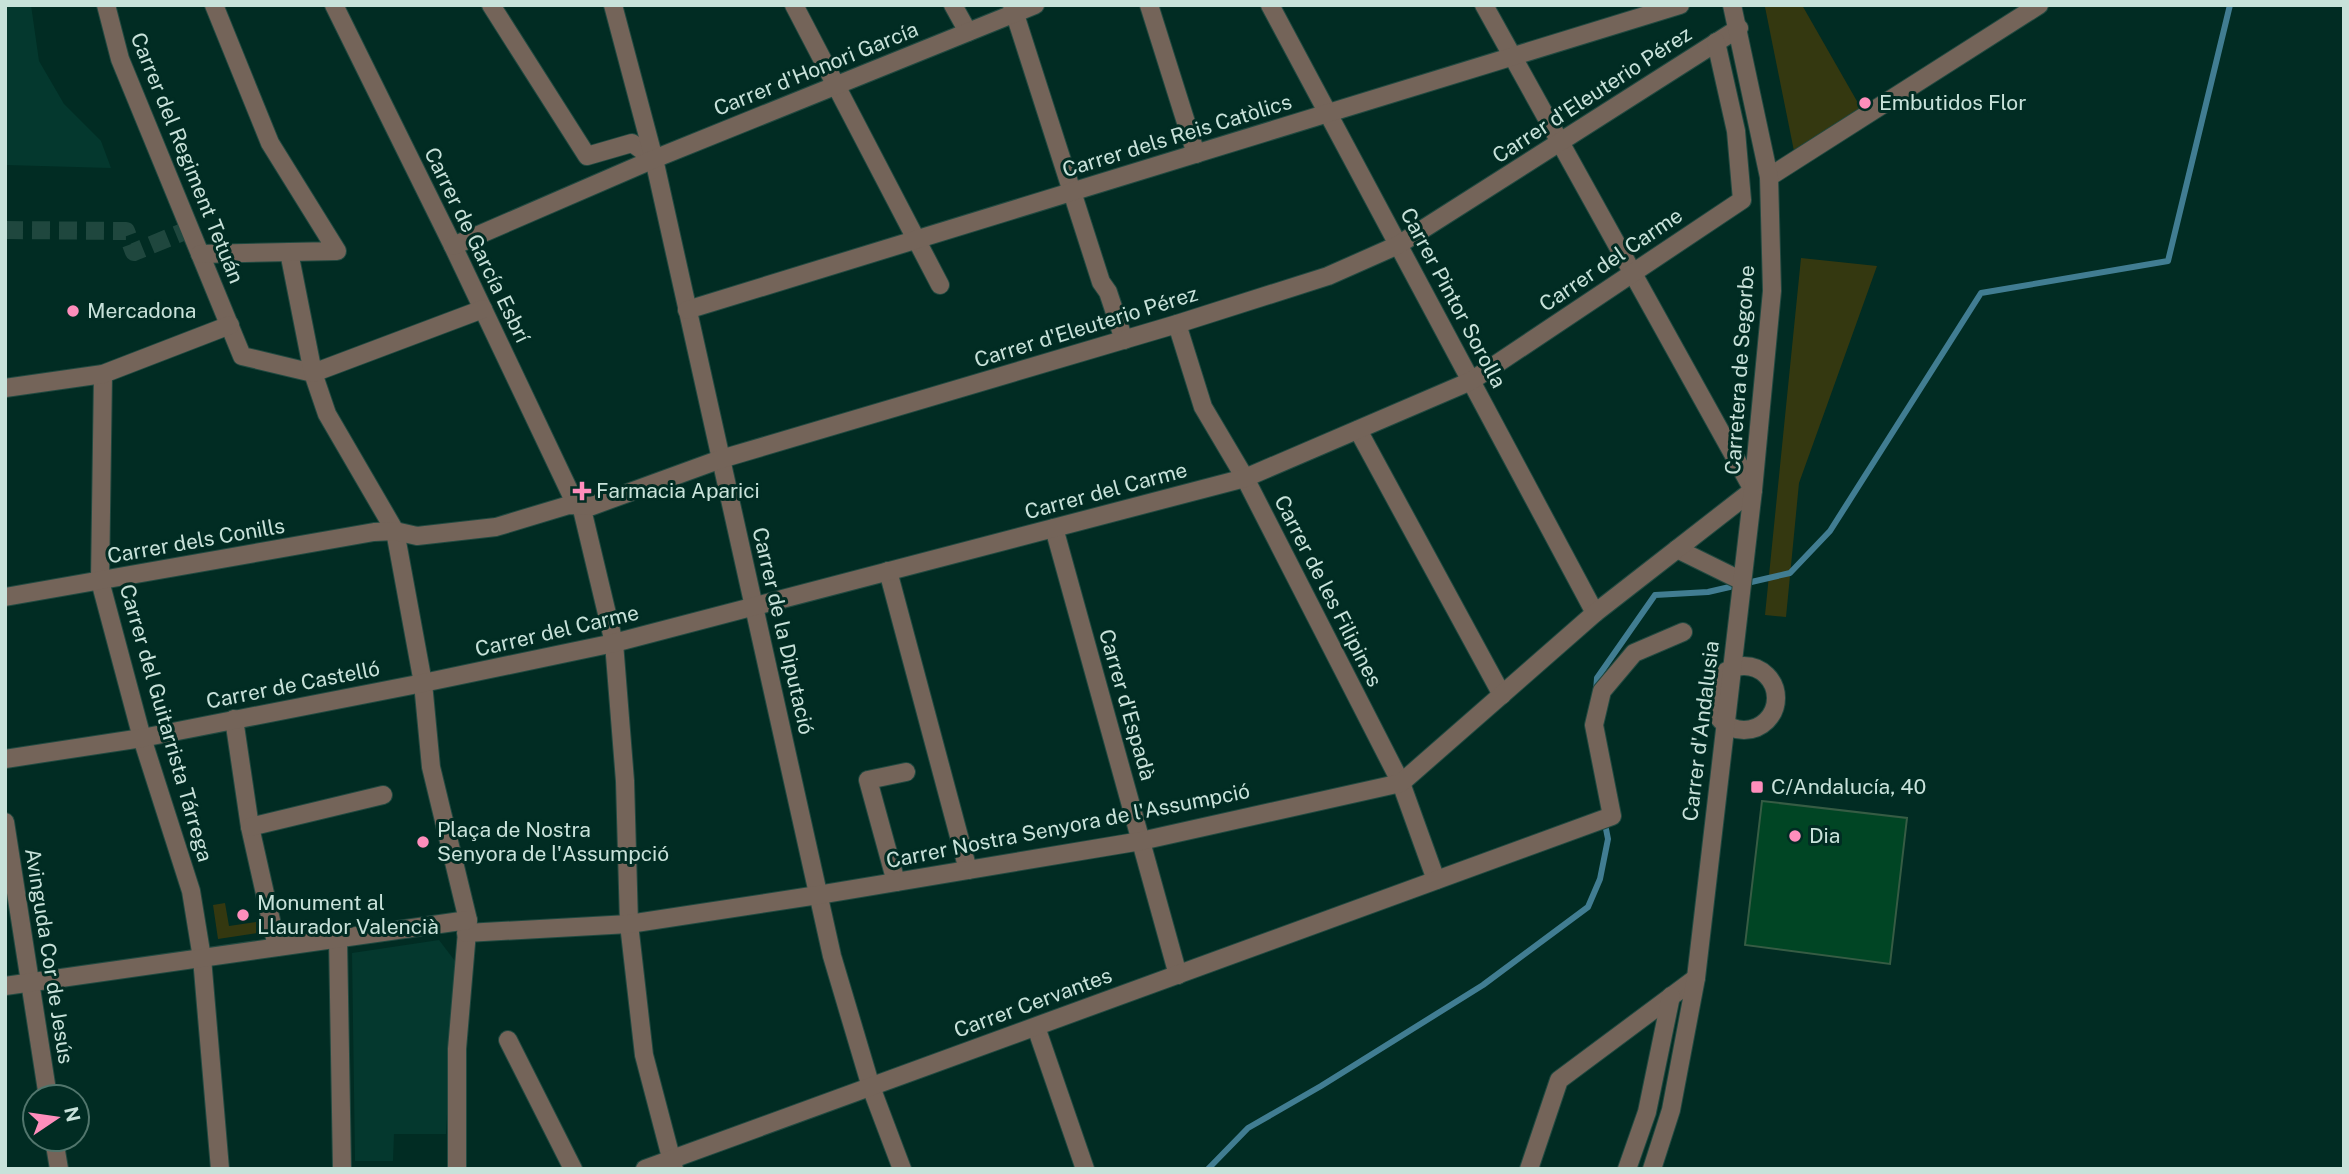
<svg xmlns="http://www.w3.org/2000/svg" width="2349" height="1174" viewBox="0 0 2349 1174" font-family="'Public Sans',sans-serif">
<rect width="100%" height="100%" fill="#012c23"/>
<g fill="#04382e">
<path d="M19 5H31L39 61 64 104 101 141 111 168 5 165V7Z"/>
<path d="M439 940 455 961 446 1134H394L393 1161H355L352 953Z"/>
</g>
<g fill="#343810">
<path d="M1769 5H1802L1862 110 1794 151 1765 7Z"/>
<path d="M1801 258 1877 266 1799 483 1786 617 1765 615Z"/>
<path d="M225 903 229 926 263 921 264 932 218 939 213 905Z"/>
</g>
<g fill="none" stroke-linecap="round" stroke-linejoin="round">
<g stroke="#417d92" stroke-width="6">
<path d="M1596 691 1597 678 1655 595 1708 592 1790 573 1830 531 1981 293 2168 261 2230 5"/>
<path d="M1208 1169 1248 1128 1321 1086 1483 985 1588 907 1600 879 1608 839 1604 819"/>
</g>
</g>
<path fill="#004524" stroke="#365c44" stroke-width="2" d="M1762 801 1907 818 1890 964 1745 945Z"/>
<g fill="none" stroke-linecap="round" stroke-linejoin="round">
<path stroke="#1f473e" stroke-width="18" stroke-dasharray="18 9" stroke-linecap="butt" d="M5 230 126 231 134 252 190 229"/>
<defs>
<g id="minor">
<path d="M106 5 120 59 242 356 313 373 327 414 395 531 423 683 431 767 468 920 457 1049V1169"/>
<path d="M334 5 453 246 576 505"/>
<path d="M491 5 587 156 632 143 654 159"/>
<path d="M613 5 654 159 832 956 871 1087 902 1169"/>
<path d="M794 5 940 285"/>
<path d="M953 5 968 32"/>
<path d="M1012 5 1101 282 1108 292 1124 340"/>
<path d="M1149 5 1196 154"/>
<path d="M1270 5 1595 613"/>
<path d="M1484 5 1753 490"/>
<path d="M1769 177 2039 5"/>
<path d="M453 246 654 159 1035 5"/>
<path d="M289 252 313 373 483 309"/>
<path d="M200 254 337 251 270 143 214 5"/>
<path d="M687 310 1680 5"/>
<path d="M1177 324 1203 407 1245 478 1401 783 1436 880"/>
<path d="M103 374 100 581 142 738 191 891 202 958 220 1169"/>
<path d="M5 388 103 374 230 325"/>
<path d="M1358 430 1502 695"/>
<path d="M581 505 614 643 625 781 629 924 644 1055 674 1169"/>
<path d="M1054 528 1178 975"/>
<path d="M1677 549 1742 581"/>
<path d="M888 571 968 870"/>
<path d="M5 597 374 532 395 531 417 536 496 527 569 505 592 506 721 459 1177 324 1328 276 1398 245 1739 28"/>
<circle cx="1744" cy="698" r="32"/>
<path d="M234 719 250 827 277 947"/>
<path d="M5 759 142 738 423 683 614 643 1245 478 1471 381 1742 200 1736 131 1716 42"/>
<path d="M5 822 48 1097"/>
<path d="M250 827 383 795"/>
<path d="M896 882 868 780 906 772"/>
<path d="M466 933 629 924 818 895 1141 841 1401 783 1595 613 1753 490"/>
<path d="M338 939 342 1169"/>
<path d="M5 986 468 920"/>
<path d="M1036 1027 1085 1169"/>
<path d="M508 1040 573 1169"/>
<path d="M54 1139 59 1169"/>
<path d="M645 1169 1612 816 1594 725 1602 691 1634 653 1683 632"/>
<path d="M1529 1169 1559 1080 1696 978"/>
<path d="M1627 1169 1647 1112 1671 996"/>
<path d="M1652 1169 1671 1110 1696 978 1753 490 1772 291 1769 177 1732 5"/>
</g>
</defs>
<use href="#minor" stroke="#214940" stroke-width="20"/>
<use href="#minor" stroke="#746459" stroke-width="18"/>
</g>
<g fill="#fe8ebc" stroke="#012c23" stroke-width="2.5">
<circle cx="1865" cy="103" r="7"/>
<circle cx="73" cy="311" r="7"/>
<path d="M578.5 480.5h7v7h7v7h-7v7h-7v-7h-7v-7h7z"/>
<rect x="1750" y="780" width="14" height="14" rx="3.5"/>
<circle cx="1795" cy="836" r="7"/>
<circle cx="423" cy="842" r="7"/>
<circle cx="243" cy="915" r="7"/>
</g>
<g text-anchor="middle" stroke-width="6" stroke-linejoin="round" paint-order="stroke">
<g font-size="21" fill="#c8e2da" stroke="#012c23">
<text transform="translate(816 69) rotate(-22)" y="7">Carrer d'Honori García</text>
<text transform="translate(1592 95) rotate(-33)" y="7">Carrer d'Eleuterio Pérez</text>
<text transform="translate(1177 136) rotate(-17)" y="7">Carrer dels Reis Catòlics</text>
<text transform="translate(187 158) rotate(68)" y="7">Carrer del Regiment Tetuán</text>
<text transform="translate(477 245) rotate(64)" y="7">Carrer de García Esbrí</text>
<text transform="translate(1611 260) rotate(-34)" y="7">Carrer del Carme</text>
<text transform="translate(1453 298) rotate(62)" y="7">Carrer Pintor Sorolla</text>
<text transform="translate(1086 327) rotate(-17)" y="7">Carrer d'Eleuterio Pérez</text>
<text transform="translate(1740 370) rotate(-86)" y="7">Carretera de Segorbe</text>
<text transform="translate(1106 491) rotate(-15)" y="7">Carrer del Carme</text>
<text transform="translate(196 541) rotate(-10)" y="7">Carrer dels Conills</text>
<text transform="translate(1328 591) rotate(63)" y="7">Carrer de les Filipines</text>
<text transform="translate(557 631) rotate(-13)" y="7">Carrer del Carme</text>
<text transform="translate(783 631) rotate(77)" y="7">Carrer de la Diputació</text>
<text transform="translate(293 685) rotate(-11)" y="7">Carrer de Castelló</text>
<text transform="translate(1127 705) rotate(74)" y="7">Carrer d'Espadà</text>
<text transform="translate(166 723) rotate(74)" y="7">Carrer del Guitarrista Tárrega</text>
<text transform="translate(1701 731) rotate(-83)" y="7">Carrer d'Andalusia</text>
<text transform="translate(1068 826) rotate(-11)" y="7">Carrer Nostra Senyora de l'Assumpció</text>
<text transform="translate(49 956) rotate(81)" y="7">Avinguda Cor de Jesús</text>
<text transform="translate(1033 1003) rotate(-20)" y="7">Carrer Cervantes</text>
</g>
<g font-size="21" fill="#c8e2da" stroke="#012c23" text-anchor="start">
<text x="1879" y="110">Embutidos Flor</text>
<text x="87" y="318">Mercadona</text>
<text x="596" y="498">Farmacia Aparici</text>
<text x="1771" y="794">C/Andalucía, 40</text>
<text x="437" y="837">Plaça de Nostra<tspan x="437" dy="24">Senyora de l'Assumpció</tspan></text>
<text x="1809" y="843">Dia</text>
<text x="257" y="910">Monument al<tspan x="257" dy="24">Llaurador Valencià</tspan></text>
</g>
</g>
<rect width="2349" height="1174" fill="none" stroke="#c8e2da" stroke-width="14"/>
<g transform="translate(56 1118) rotate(77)"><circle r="33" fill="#012c23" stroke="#51756c" stroke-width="2"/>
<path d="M0-5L12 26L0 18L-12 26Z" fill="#fe8ebc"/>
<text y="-10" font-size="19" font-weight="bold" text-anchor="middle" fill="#c8e2da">N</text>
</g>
</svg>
